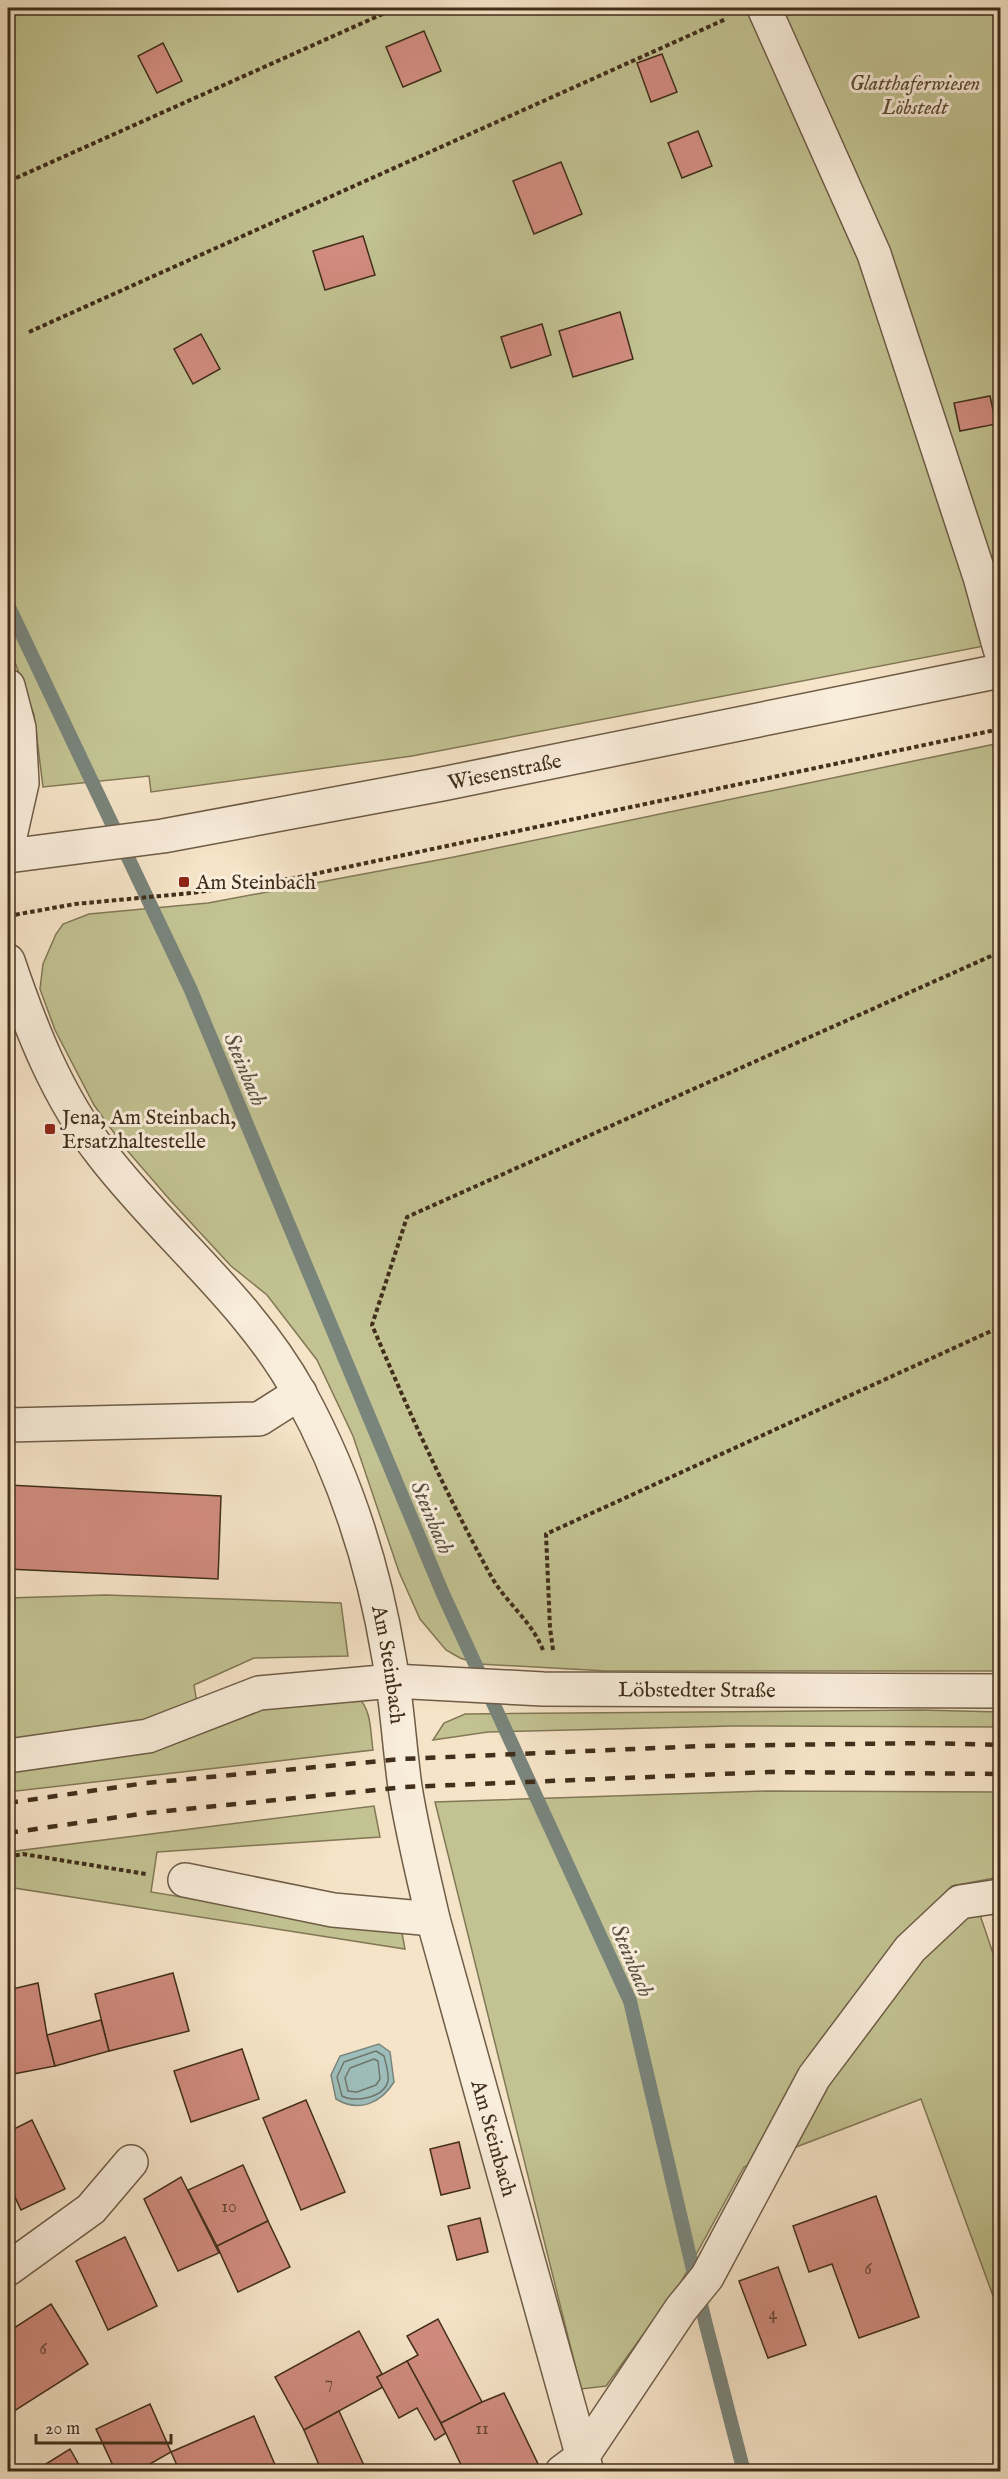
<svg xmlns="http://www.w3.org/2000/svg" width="1008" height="2479" viewBox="0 0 1008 2479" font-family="'IM FELL English',serif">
<rect width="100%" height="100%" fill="#f6e4c8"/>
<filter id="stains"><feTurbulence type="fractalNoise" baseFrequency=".00333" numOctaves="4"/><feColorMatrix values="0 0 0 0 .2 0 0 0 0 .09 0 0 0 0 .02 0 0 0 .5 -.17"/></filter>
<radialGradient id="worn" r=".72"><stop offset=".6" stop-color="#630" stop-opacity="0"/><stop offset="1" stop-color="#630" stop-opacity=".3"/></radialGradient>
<g fill="#c2c292" stroke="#827856" stroke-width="1.5">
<path d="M8 8H1000V643L412 756 151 792 149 776 43 787 34 715 8 643Z"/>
<path d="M1000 743V1671H607L479 1664 460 1658 446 1650 420 1619 399 1572 353 1436 317 1360 267 1295 231 1266 170 1200 125 1148 94 1105 55 1030 40 989 43 964 56 934 63 924 89 914 208 903 454 857Z"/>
<path d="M106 1595 341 1603 348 1656 254 1658 194 1685 201 1728 301 1697 357 1696C372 1710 370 1730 373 1750L8 1792V1598Z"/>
<path d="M921 1710 1000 1712V1727L733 1726 488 1732 433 1740 444 1723 465 1714Z"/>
<path d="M766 1791 1000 1792V1877L952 1886 903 1934 924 1953 978 1909 1000 1974V2315L921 2099 744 2167 681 2282 606 2386 581 2389 435 1802Z"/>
<path d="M374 1806 380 1837 157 1852 151 1892 402 1933 405 1949 8 1887V1852Z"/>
</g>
<path fill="#9ebebb" stroke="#79847b" stroke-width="1.5" d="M379 2044 390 2052 394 2082C381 2103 359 2113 336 2099L331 2075 340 2056Z"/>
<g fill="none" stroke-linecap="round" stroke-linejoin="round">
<g stroke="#70766b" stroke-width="1.5">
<path d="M376 2051 384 2056C386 2063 389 2074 388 2081 384 2098 354 2103 342 2096L337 2077 344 2062Z"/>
<path d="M374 2059 378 2061 380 2079 376 2085 357 2092 348 2091 345 2078 350 2068Z"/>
</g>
<path stroke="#79847b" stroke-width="14" d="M8 605 190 988 443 1594 630 2001 705 2321 744 2472"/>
</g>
<g fill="#d18c7f" stroke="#412e1b" stroke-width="1.5">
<path d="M424 31 441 71 403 87 386 47Z"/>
<path d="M163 43 182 81 157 93 138 56Z"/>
<path d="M662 54 677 92 651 102 637 63Z"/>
<path d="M698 131 712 166 682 178 668 143Z"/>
<path d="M561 162 582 214 534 234 513 181Z"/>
<path d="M363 236 375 275 325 290 313 251Z"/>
<path d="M620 312 633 359 573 377 559 331Z"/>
<path d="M542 324 551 355 511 368 501 337Z"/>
<path d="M201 334 220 369 193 384 174 349Z"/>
<path d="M990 396 996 424 960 431 954 403Z"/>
<path d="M8 1485 221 1496 218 1579 8 1569Z"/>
<path d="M173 1973 189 2031 109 2051 95 1994Z"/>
<path d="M38 1983 47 2035 55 2066 8 2075V1990Z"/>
<path d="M101 2020 109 2051 55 2066 47 2035Z"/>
<path d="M242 2049 259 2099 191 2122 174 2071Z"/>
<path d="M306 2100 345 2192 301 2210 263 2118Z"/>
<path d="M32 2120 65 2189 21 2210 8 2182V2132Z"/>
<path d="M459 2142 470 2188 441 2195 430 2149Z"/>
<path d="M243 2165 268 2221 217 2246 188 2190Z"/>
<path d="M181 2177 219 2253 178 2271 144 2199Z"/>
<path d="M876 2196 919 2317 859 2338 832 2264 809 2272 793 2226Z"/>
<path d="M480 2218 488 2252 457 2260 448 2226Z"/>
<path d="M268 2221 290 2267 238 2292 217 2246Z"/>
<path d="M125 2237 157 2306 108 2330 76 2261Z"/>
<path d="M778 2267 806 2345 768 2358 739 2281Z"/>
<path d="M51 2304 88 2364 8 2415V2332Z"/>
<path d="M438 2319 482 2402 441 2423 407 2361 418 2355 407 2336Z"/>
<path d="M359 2331 382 2374 377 2377 383 2387 304 2430 275 2377Z"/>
<path d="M407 2361 446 2433 435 2440 417 2408 399 2418 377 2377Z"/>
<path d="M504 2393 539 2466 528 2472H452L462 2467 441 2423 482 2402Z"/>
<path d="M150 2404 171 2452 136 2472H116L96 2429Z"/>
<path d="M339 2411 367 2472H322L304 2430Z"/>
<path d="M254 2416 276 2467 264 2472H180L171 2452Z"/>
<path d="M70 2449 83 2472H33Z"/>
<path d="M149 2464 153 2472H136Z"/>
</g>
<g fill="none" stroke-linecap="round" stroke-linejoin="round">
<defs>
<g id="minor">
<path d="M764 8 874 254 980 577 1000 649"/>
<path d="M8 686 19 728 22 783 8 845"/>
<path id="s1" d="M8 856 163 836 442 784 1000 671"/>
<path id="s2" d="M8 961C31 1029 57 1096 102 1154 165 1236 250 1302 300 1394 345 1476 374 1567 389 1658 397 1701 399 1744 405 1787 412 1831 423 1875 433 1919L587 2472"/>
<path d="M8 1425 259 1419 300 1393"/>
<path id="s3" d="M8 1756 148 1736 259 1693 393 1681 543 1689 1000 1691"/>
<path d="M185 1880 333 1910 433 1919"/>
<path d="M8 2269 91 2209 131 2162"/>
<path d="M562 2472 582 2457 681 2309 707 2277 814 2077 910 1949 960 1902 1000 1896"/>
</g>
</defs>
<use href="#minor" stroke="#6e5c46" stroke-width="36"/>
<g stroke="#412e1b" stroke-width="4" stroke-dasharray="4.5 3" stroke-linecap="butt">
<path d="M16 178 396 8"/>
<path d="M29 332 726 19"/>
<path d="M8 916 75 904 192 893 300 877 1000 729"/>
<path d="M543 1650C531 1620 506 1603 491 1576 446 1494 408 1410 372 1325L407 1217 1000 952"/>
<path d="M553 1650 550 1628 546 1534 1000 1327"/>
<path d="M8 1857 23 1854 146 1874"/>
</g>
<use href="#minor" stroke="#f9eddb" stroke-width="33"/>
<g stroke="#412e1b" stroke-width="4.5" stroke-dasharray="10 10" stroke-linecap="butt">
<path d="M8 1803 146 1783 402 1759 703 1746 925 1743 1000 1745"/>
<path d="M8 1833 147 1813 405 1787 770 1772 1000 1774"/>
</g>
</g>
<g fill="#8f2418" stroke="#f9eddb" stroke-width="2">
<rect x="178" y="876" width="12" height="12" rx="3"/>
<rect x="44" y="1123" width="12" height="12" rx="3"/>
</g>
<g text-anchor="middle" stroke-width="6" stroke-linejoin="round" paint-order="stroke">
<g font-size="18" fill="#654634">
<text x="229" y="2212">10</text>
<text x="868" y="2274">6</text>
<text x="773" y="2319">4</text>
<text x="43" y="2354">6</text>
<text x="329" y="2388">7</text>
<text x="482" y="2434">11</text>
</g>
<g font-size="21" font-style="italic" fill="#5b4c33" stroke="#f9eddb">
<text x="915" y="90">Glatthaferwiesen<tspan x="915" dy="24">Löbstedt</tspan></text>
</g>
<g font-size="21" fill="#412e1b" stroke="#f9eddb">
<text dy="7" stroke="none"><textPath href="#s1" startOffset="504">Wiesenstraße</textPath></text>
<text dy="7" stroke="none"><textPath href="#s2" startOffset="814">Am Steinbach</textPath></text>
<text dy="7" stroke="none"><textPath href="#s3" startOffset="699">Löbstedter Straße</textPath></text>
<text dy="7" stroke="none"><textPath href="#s2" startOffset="1300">Am Steinbach</textPath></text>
</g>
<g font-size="21" fill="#412e1b" stroke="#f9eddb" text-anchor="start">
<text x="196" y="889">Am Steinbach</text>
<text x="62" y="1124">Jena, Am Steinbach,<tspan x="62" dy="24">Ersatzhaltestelle</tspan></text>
</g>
<g font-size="22" font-style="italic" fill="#585243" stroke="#f9eddb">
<text transform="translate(246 1069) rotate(67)" y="8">Steinbach</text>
<text transform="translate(433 1517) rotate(67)" y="8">Steinbach</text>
<text transform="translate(633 1960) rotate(67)" y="8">Steinbach</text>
</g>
</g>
<rect width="1008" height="2479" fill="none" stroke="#f6e4c8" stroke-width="30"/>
<rect x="9" y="9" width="990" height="2461" fill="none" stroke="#412e1b" stroke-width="3"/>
<rect x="15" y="15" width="978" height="2449" fill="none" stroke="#412e1b" stroke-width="1.5"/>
<path d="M36 2434v9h135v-9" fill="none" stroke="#412e1b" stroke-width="3"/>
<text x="45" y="2434" font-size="18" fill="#412e1b" stroke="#f9eddb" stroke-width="4.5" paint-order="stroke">20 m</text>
<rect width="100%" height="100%" filter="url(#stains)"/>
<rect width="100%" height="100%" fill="url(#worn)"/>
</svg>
